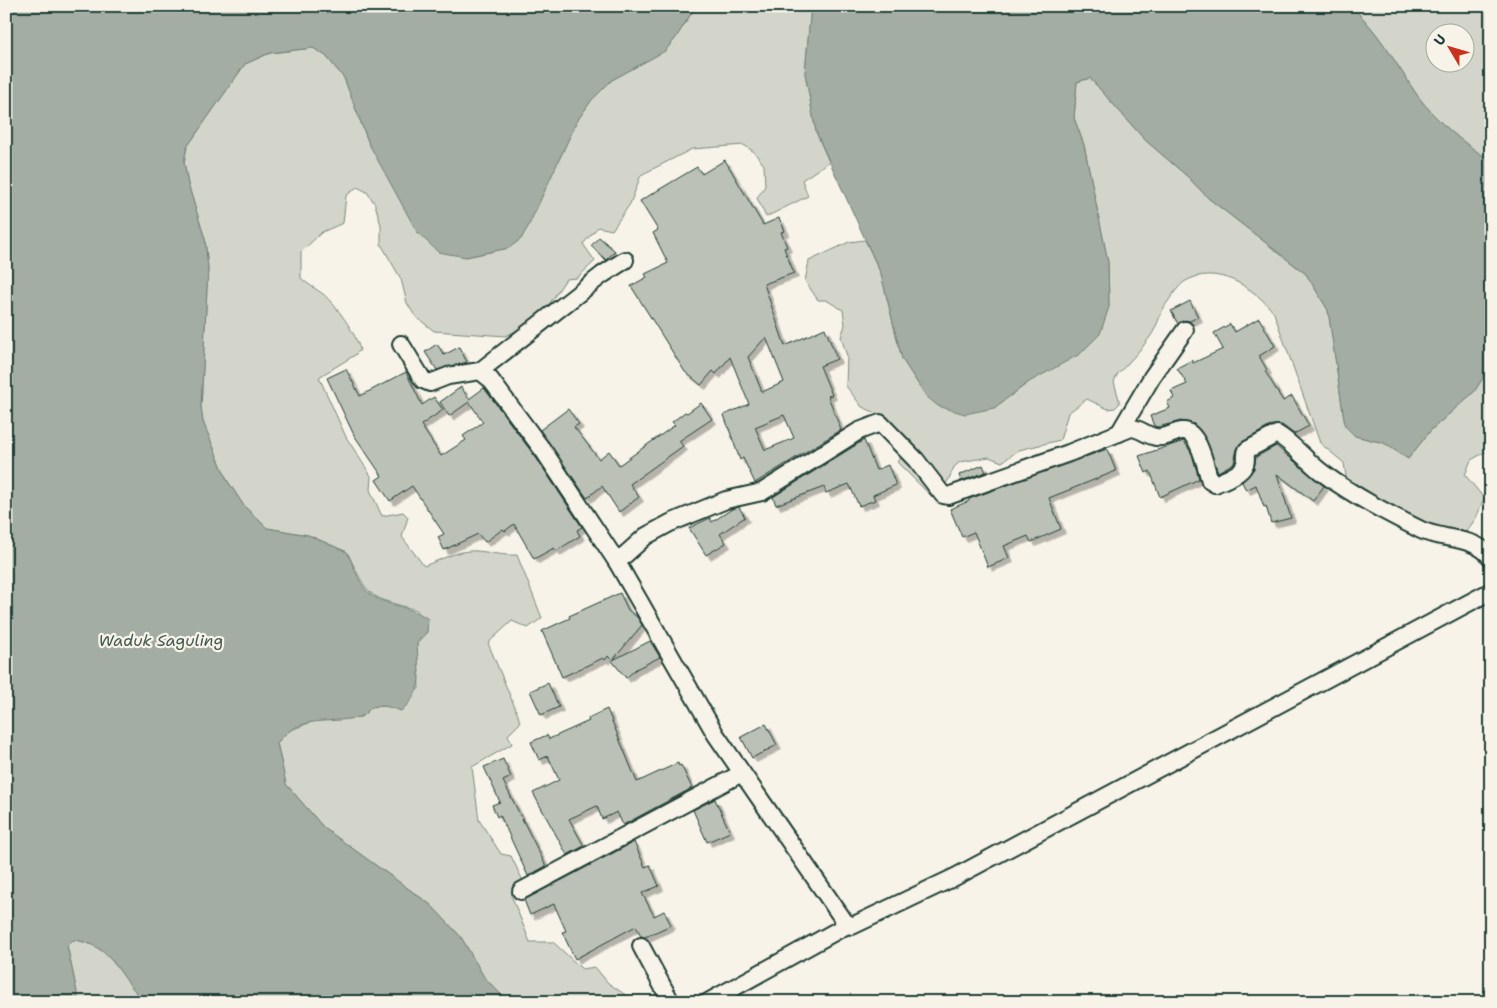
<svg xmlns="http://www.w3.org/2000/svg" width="1497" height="1008" viewBox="0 0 1497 1008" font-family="'Shantell Sans',sans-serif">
<defs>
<filter id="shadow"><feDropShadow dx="4.5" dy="4.5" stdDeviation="0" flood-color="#0004"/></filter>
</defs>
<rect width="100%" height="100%" fill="#f7f3e8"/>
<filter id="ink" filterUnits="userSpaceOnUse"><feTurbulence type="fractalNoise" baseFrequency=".02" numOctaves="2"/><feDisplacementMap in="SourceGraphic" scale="10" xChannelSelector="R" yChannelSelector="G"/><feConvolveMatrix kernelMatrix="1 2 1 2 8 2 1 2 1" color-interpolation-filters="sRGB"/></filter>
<g filter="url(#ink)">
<g fill="#d3d5ca" stroke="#79897f" fill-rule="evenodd">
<path d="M696 6H811L805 73 816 132 829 162 802 180 808 196 766 217 757 198 765 186 764 165 754 152 744 145 692 149 641 175 630 204 612 230 598 227 583 244 595 261 577 278 566 279 540 318 506 336 434 331 415 316 407 303 401 279 381 244V225L375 204 367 192 357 187 346 196 343 223 322 232 301 252V278C308 285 315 288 323 294 336 305 356 333 360 350L355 355 319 377 346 437 371 476 370 490 382 516 403 512 408 517 402 537 424 566C440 560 460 549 477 551 491 552 502 556 517 555L542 618 528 628 512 621 488 643 518 715 520 723 508 735 512 744 472 767 479 820 501 854 511 856 524 883 511 895 530 942H553L582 969 595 967 608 983 636 1002H508L484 977 461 937 431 905 324 828 286 784 277 743 286 732 314 721 361 717 372 707 387 706 419 689 417 643 427 632 417 610C366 596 370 599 347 552L308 535 267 528 244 506 227 480 203 422 201 407 208 268 205 239 188 184 184 162 187 147 245 64 270 53 313 48 326 56 344 78 369 144 466 257 508 248 521 239 577 121 591 101 612 80 665 50 675 39Z"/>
<path d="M1351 6H1491V161C1463 143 1437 122 1417 95 1396 64 1379 32 1351 6ZM1434 32H1464V62H1434Z"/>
<path d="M1090 78 1145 140 1188 177 1208 198 1306 274 1328 310 1345 425 1355 436 1384 443 1408 459 1431 430 1474 392 1483 378 1485 296 1491 290V449L1471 460 1465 475 1484 498 1476 518 1466 532H1446L1407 517 1387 503 1347 483 1344 463 1320 443 1274 313C1255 288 1216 262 1184 282 1179 286 1173 294 1169 300 1160 311 1158 326 1150 337 1140 351 1128 363 1117 375L1114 382 1120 403 1115 408 1108 409 1087 399 1068 413 1060 440 1019 450 1002 462 989 457 960 462 954 467 948 481 932 497 897 462 902 456 881 415 862 407 846 386 847 356 841 337 845 325 843 310 826 300H818L805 281 809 261 849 242 865 240 881 274 902 359 926 396 994 408 1029 382 1109 307 1108 262 1084 145 1074 118 1077 82Z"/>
<path d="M73 940C114 944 119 980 146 1002H79L67 945Z"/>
</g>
<g fill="#a4ada3" stroke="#6f8077">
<path d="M6 6H696L675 39 665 51 612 80 591 101 577 121 528 227 521 239 509 248 466 257 438 252 417 232 369 144 344 78 326 56 313 48 270 53 245 64 187 147 184 162 188 184 205 239 208 268 201 407 203 422 227 480 244 506 267 528 308 535 347 552C353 564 358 581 367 591 380 606 409 604 428 619L427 632 417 643C418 674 426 689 401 711 392 708 380 703 371 708 367 711 364 716 359 717 328 725 301 713 277 743L286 784 324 828 431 905 461 937 484 977 508 1002H146C119 980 114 944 74 940L67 945 79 1002H6Z"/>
<path d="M811 6H1351C1379 32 1396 64 1417 95 1437 122 1463 143 1491 161V290L1485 296 1483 378 1474 392 1431 430 1408 459 1384 443 1355 436 1345 426 1328 310 1306 274 1208 198 1188 177 1145 140 1090 78 1077 82 1074 118 1084 145 1108 262 1109 307 1100 334 1080 354 1029 382 994 408 965 414 938 406 926 396 902 359 881 274 816 132 805 73Z"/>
</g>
<g fill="#bbc1b6" stroke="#1f3d34" fill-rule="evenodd" filter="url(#shadow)">
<path d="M725 160 763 225 779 218 785 231 781 232 787 247 784 248 794 273 764 284 785 346 825 328 837 359 820 366 832 395 828 396 841 430 755 483 743 458 740 460 724 415 749 404 730 357 716 374 713 371 701 385 685 372 631 286 647 277 645 274 668 263 653 233 658 230 640 201 697 167 702 174ZM766 337 784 382 762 392 748 357ZM784 415 794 438 765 450 755 427Z"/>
<path d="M599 237 615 251 606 260 591 246Z"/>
<path d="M1190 301 1198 317 1190 321 1185 320 1178 324 1171 311Z"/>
<path d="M1259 318 1275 346 1259 356 1267 370 1265 371 1283 401 1292 396 1309 426 1294 434 1282 425H1272L1242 442 1237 449 1234 463 1218 472 1206 439 1194 424 1181 421 1158 427 1154 426 1150 416 1170 408 1167 402 1174 398 1171 391 1187 384 1177 368 1192 360 1193 363 1223 349 1214 333 1230 324 1235 332Z"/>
<path d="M437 344 444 355 459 347 467 362 437 370 425 352Z"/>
<path d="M346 369 360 396 406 372 422 405 434 397 443 410 421 425 441 456 466 440 463 436 483 422 469 402 449 416 440 402 461 387 469 399 484 388 537 459 582 527 577 530 580 536 556 551 554 548 534 559 514 524 505 531 503 529 485 542 478 534 444 550 438 537 444 534 412 486 390 501 376 480 382 476 354 435 327 378Z"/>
<path d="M701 403 712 419 679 441 683 446 630 484 639 497 619 512 602 486 587 498 540 430 568 409 579 424 574 427 599 459 609 451 619 465 675 425 672 422 685 412 687 413Z"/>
<path d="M864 440 876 470 888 465 896 485 873 495 875 500 859 506 849 484 826 493 824 487 776 505 773 497Z"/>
<path d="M1184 441 1192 454 1199 479 1160 497 1150 471 1146 473 1139 456Z"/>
<path d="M1276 446 1324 486 1313 501 1277 474 1291 518 1271 523 1266 506 1264 507 1256 485 1246 490 1242 482 1254 469 1256 457Z"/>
<path d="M1107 449 1116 471 1049 498 1061 529 1031 542 1028 536 1004 546 1009 558 988 567 974 532 962 537 950 509 969 501V499Z"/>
<path d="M983 465 986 472 961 481 959 475Z"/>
<path d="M739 507 745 517 720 534 726 543 706 555 689 528 710 518 712 522 732 509Z"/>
<path d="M620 593 628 610 637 617 642 625 613 660 650 641 660 657 636 669 626 678 608 656 605 660 603 658 562 677 542 631 570 618 569 616Z"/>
<path d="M548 683 559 707 541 715 530 691Z"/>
<path d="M607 709 637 782 678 763 679 766 681 765 692 788 623 825 617 812 602 819 597 806 569 819 584 846 567 855 533 793 559 780 548 756 539 760 531 742 547 735 549 739 589 721 588 718Z"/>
<path d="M766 724 777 745 752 758 741 737Z"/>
<path d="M503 759 511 777 503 781 546 866 528 876 500 815 497 817 492 805 500 802 484 767Z"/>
<path d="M715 799 730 832 707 842 693 810Z"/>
<path d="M634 842 645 867 650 865 659 886 642 893 654 916 664 911 671 925 645 937 641 936 636 926 575 959 562 932 566 931 554 904 530 915 524 900Z"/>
</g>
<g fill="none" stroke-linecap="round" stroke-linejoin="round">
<defs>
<g id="minor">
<path d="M401 344 423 380 430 383 448 376 480 371 490 379 545 453 617 562 716 735 845 922 852 926 955 877 1491 591"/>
<path d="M480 371 602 275 625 260"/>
<path d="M1119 433 1152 377 1185 330"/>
<path d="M617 562 646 536 670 523 726 500 762 492 859 431 880 423 916 460 943 495 948 496 1069 453 1131 428C1140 428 1147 436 1156 437 1166 439 1172 432 1182 431 1199 429 1206 469 1210 481L1215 484C1223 480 1240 475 1244 466 1248 461 1244 456 1247 450L1277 434C1294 444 1307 462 1324 474 1354 496 1387 513 1421 530 1441 540 1477 536 1491 558"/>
<path d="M521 891 742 773"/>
<path d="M641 946 671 1002"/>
<path d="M708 1002 849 924"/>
</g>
</defs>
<use href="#minor" stroke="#1f3d34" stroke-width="20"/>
<use href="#minor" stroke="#f7f3e8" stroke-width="16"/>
</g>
</g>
<g text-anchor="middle" stroke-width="4.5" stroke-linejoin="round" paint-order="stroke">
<g font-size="16" font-style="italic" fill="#405950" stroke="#f7f3e8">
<text x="161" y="646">Waduk Saguling</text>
</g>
</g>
<rect width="1497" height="1008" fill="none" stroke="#f7f3e8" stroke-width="25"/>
<rect x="12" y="12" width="1472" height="983" fill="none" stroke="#1f3d34" stroke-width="2" filter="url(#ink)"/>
<g transform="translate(1450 48) rotate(308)"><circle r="24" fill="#f7f3e8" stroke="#a1aaa0"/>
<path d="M0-4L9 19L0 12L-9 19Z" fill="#c8321e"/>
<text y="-8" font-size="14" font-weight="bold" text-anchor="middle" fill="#1f3d34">U</text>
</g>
</svg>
